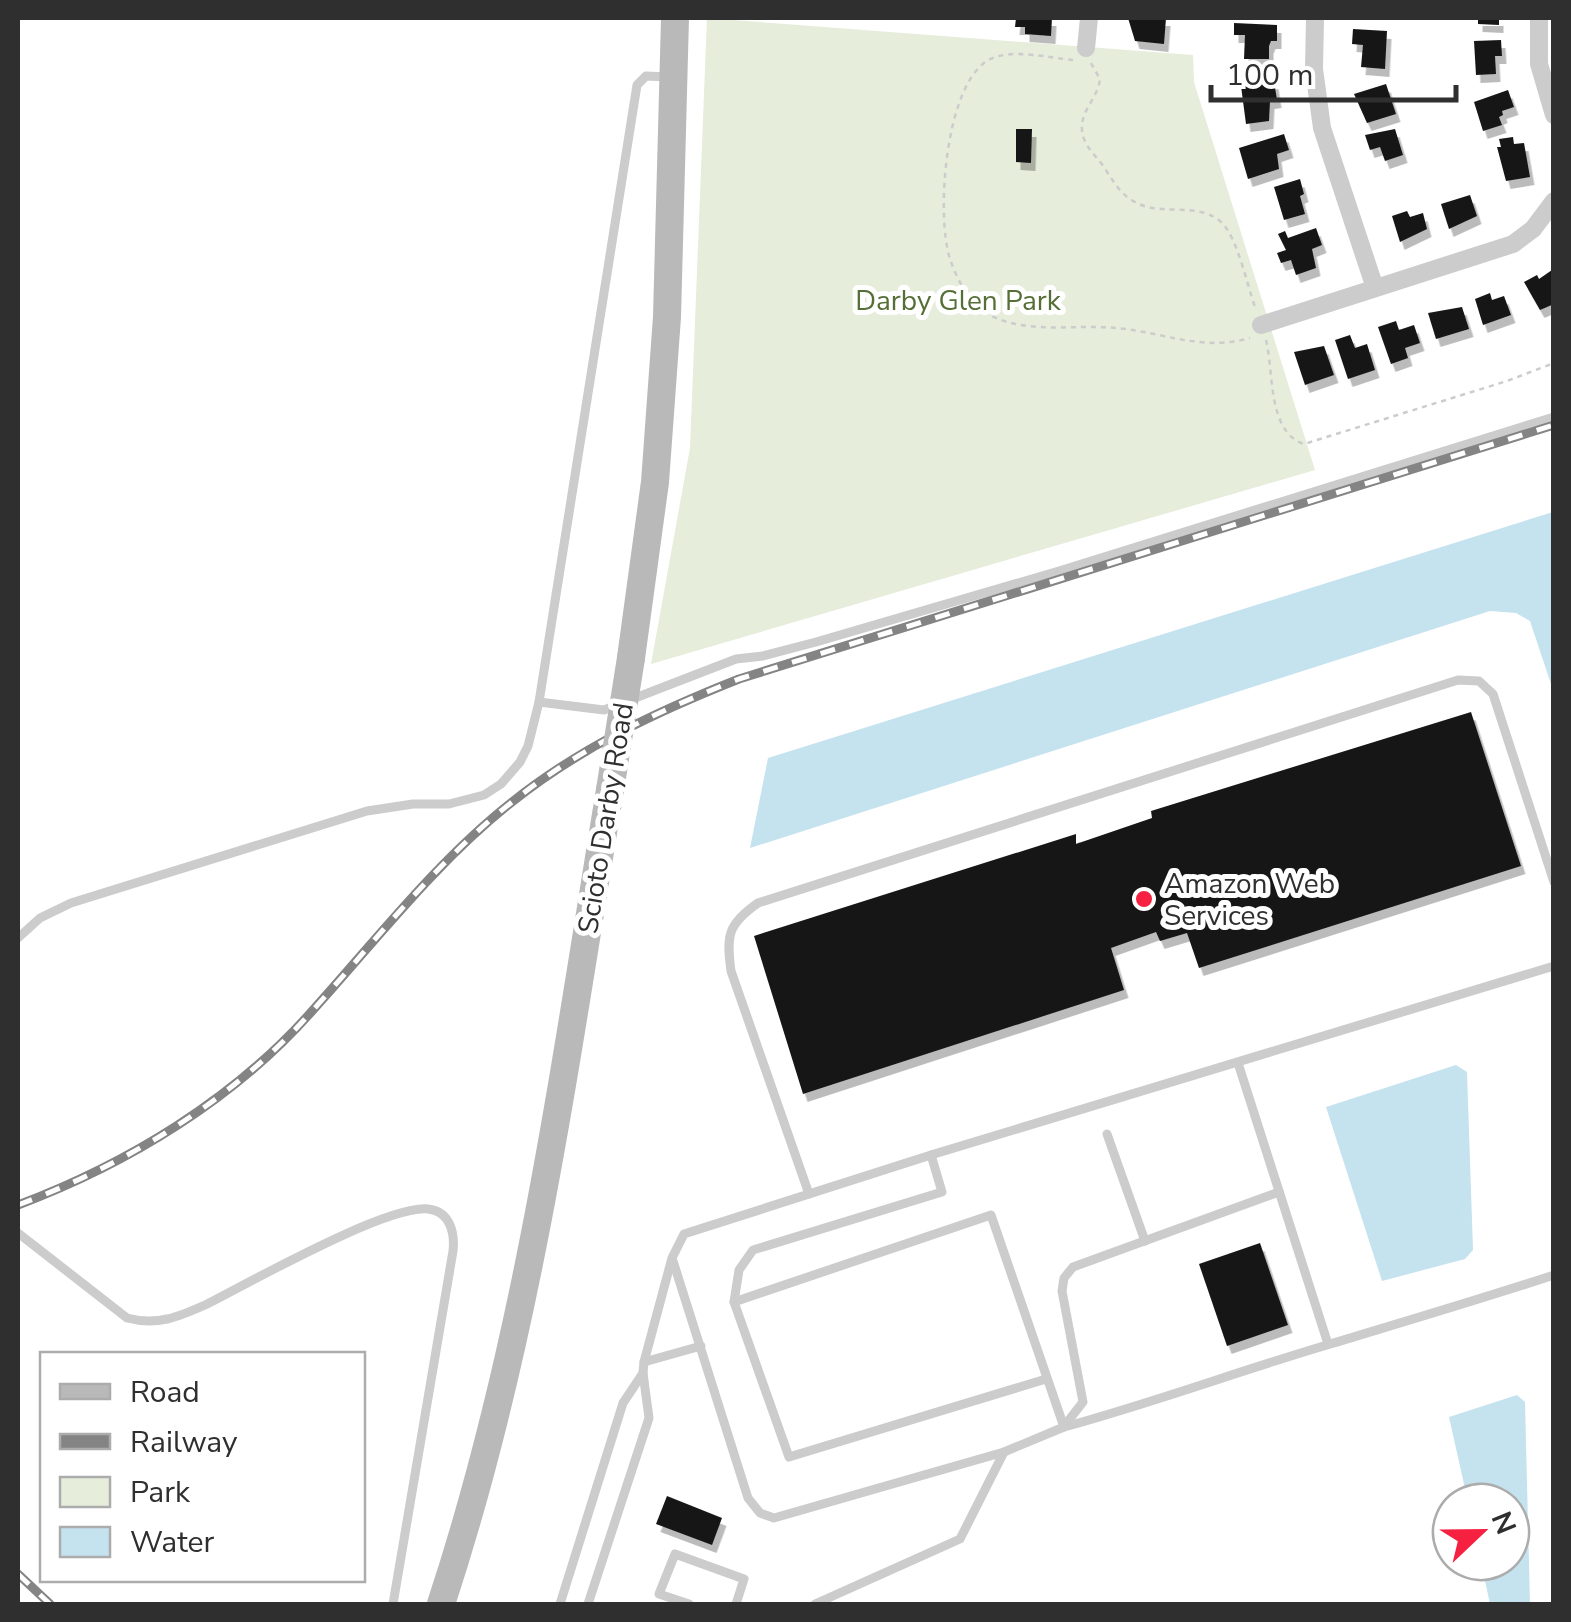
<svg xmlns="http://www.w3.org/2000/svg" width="1571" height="1622" viewBox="0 0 1571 1622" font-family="'Nunito Sans',sans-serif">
<defs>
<filter id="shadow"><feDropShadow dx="4.5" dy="8" stdDeviation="0" flood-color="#0004"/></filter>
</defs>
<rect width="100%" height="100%" fill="#fff"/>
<path fill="#e6eddb" d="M707 18 1193 55 1194 82 1315 470 651 664 690 448Z"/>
<g fill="#c5e2ef">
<path d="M1553 512 1551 684 1530 621 1516 613 1490 611 750 848 768 758Z"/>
<path d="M1456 1065 1467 1072 1473 1250 1465 1259 1382 1281 1326 1107Z"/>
<path d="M1517 1395 1525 1402 1530 1604H1490L1481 1562H1511V1502H1468L1449 1417Z"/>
</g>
<g fill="#161616" filter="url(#shadow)">
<path d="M1016 18H1052L1051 36 1025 34V27H1015Z"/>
<path d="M1128 18H1166L1164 44 1135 41Z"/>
<path d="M1478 18H1499V25L1478 24Z"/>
<path d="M1234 23 1277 25V41H1271L1269 46V59H1244L1245 35H1234Z"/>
<path d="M1353 29 1387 31 1385 69 1361 67 1363 45 1352 44Z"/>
<path d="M1501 40 1502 56H1495L1496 74 1476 75 1474 41Z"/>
<path d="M1274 81 1277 100 1270 101 1269 121 1246 124 1241 86Z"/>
<path d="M1386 84 1396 114 1367 123 1354 94Z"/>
<path d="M1508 90 1514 107 1502 111 1503 115 1499 117 1502 125 1483 131 1474 102Z"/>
<path d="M1016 129H1032L1031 163 1016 162Z"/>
<path d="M1395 129 1403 155 1385 161 1380 147 1370 150 1365 135Z"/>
<path d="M1284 134 1289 150 1277 154 1279 169 1248 179 1239 148Z"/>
<path d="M1513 137 1514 144 1524 143 1530 177 1506 181 1497 147H1501L1499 139Z"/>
<path d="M1300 179 1304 194 1300 196 1305 214 1284 220 1274 187Z"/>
<path d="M1470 195 1477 216 1449 229 1441 204Z"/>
<path d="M1407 211 1410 217 1423 213 1427 229 1400 242 1392 216Z"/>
<path d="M1316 228 1322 245 1312 249 1316 268 1296 275 1291 260 1281 263 1277 253 1286 250 1278 234 1285 231 1288 238Z"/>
<path d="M1552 270 1554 304 1540 310 1524 282 1537 275 1539 279Z"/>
<path d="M1490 293 1492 300 1504 296 1511 315 1483 325 1475 299Z"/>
<path d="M1462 307 1469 329 1436 339 1428 313Z"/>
<path d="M1396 321 1399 330 1414 325 1420 343 1405 348 1408 358 1391 364 1378 327Z"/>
<path d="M1350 335 1355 348 1367 344 1375 370 1348 379 1335 340Z"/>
<path d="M1324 346 1334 375 1305 385 1294 352Z"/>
<path d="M1471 712 1521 866 1199 968 1187 933 1160 941 1156 932 1111 948 1124 990 803 1094 754 936 1076 834V844L1152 818 1151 811Z"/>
<path d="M1260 1243 1288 1325 1227 1346 1199 1264Z"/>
<path d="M667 1496 722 1518 712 1545 656 1524Z"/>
</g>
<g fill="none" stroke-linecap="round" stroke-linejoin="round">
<g stroke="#ccc" stroke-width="2.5" stroke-dasharray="5 5" stroke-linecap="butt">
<path d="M1073 60C1048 58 1006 46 984 63 945 93 936 215 950 259 957 279 969 304 988 314 1025 335 1075 324 1116 328 1163 332 1202 352 1250 338"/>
<path d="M1091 63 1100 79C1098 98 1080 111 1082 130 1083 144 1093 153 1101 163 1112 178 1119 195 1137 203 1162 216 1197 202 1220 221 1237 235 1247 285 1255 307"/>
<path d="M1266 340C1274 371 1267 432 1304 444L1507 381 1554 363"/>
</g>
<g stroke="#ccc" stroke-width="9">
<path d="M539 702 604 710 736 659 763 656 816 642 1059 571 1554 417"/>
<path d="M18 938 40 918 71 903 367 811 413 804H449L484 795 501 784 520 762 528 746 539 702 637 85 646 76 669 77"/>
<path d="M1238 1063 1328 1344"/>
<path d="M1107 1134 1145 1241"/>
<path d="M809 1194 731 971C726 935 728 924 758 903L1458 680 1479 681 1493 694 1554 882"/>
<path d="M18 1233 127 1318C157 1326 178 1317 205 1305 249 1283 386 1205 428 1209 450 1211 455 1233 453 1251L393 1604"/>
<path d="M673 1261 748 1498 760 1513 774 1518 1004 1452"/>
<path d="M734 1302 739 1270 753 1250 942 1192 931 1155"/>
<path d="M644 1362 701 1346"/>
<path d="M1065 1425 1083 1402 1062 1291 1064 1278 1073 1267 1279 1192"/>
<path d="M1064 1427C1152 1403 1239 1371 1327 1345 1403 1322 1478 1300 1554 1275"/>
<path d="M560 1604 623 1403 643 1373"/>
<path d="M588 1604 649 1418 643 1373 644 1362 672 1258 684 1234 931 1155 1554 966"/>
<path d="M689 1604 659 1594 675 1554 744 1579 736 1604"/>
<path d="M815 1604 960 1539 1004 1452 1064 1427 991 1215 734 1302 789 1457 1046 1379"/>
</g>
<g stroke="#ccc" stroke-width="18">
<path d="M1315 18 1314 69 1322 128 1375 288"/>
<path d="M1539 18V64L1554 115"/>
<path d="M1086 48 1089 18"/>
<path d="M1261 325 1513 244 1533 229 1554 201"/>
</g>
<g stroke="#b9b9b9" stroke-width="28">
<path d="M631 658 655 482 667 317 675 18"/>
<path d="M441 1604C528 1341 565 1063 610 790"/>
</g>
<defs>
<g id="rail">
<path d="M18 1205C127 1164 235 1099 313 1010 377 939 437 861 512 802 581 747 658 711 739 679L1554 425"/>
<path d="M18 1574 50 1604"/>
</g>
</defs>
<use href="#rail" stroke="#848484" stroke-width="9"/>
<use href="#rail" stroke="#fff" stroke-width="5" stroke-dasharray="15" stroke-linecap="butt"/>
<path stroke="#b9b9b9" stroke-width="28" d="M610 790 631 658"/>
</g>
<circle fill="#f62040" stroke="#fff" stroke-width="4" cx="1144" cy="899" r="10"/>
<g text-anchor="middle" stroke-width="10" stroke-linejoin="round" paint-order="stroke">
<g font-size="28" fill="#566f37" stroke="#fff">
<text x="958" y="310">Darby Glen Park</text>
</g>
<g font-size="28" fill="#2f2f2f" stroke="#fff">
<text transform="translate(605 818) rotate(-81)" y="10">Scioto Darby Road</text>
</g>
<g font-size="28" fill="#2f2f2f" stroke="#fff" text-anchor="start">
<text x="1164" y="893">Amazon Web<tspan x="1164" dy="32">Services</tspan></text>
</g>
</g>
<rect width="1571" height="1622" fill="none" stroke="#2f2f2f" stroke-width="40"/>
<rect x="40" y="1352" width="325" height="230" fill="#ffffff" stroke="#acacac" stroke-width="2.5"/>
<rect x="60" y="1384" width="50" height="15" fill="#b9b9b9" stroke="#acacac" stroke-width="2.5"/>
<text x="130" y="1402" font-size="30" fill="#2f2f2f">Road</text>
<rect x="60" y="1434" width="50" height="15" fill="#848484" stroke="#acacac" stroke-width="2.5"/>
<text x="130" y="1452" font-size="30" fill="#2f2f2f">Railway</text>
<rect x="60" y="1477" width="50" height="30" fill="#e6eddb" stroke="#acacac" stroke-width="2.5"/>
<text x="130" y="1502" font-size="30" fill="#2f2f2f">Park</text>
<rect x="60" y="1527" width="50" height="30" fill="#c5e2ef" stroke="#acacac" stroke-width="2.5"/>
<text x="130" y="1552" font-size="30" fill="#2f2f2f">Water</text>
<g transform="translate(1481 1532) rotate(68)"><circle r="48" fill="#ffffff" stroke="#acacac" stroke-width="2.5"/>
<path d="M0-8L18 38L0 25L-18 38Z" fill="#f62040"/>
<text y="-15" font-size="28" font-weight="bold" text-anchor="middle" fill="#2f2f2f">N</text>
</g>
<path d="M1211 85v15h245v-15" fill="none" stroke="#2f2f2f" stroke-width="5"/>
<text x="1226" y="85" font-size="30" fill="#2f2f2f" stroke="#ffffff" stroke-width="8" paint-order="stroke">100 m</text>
</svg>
